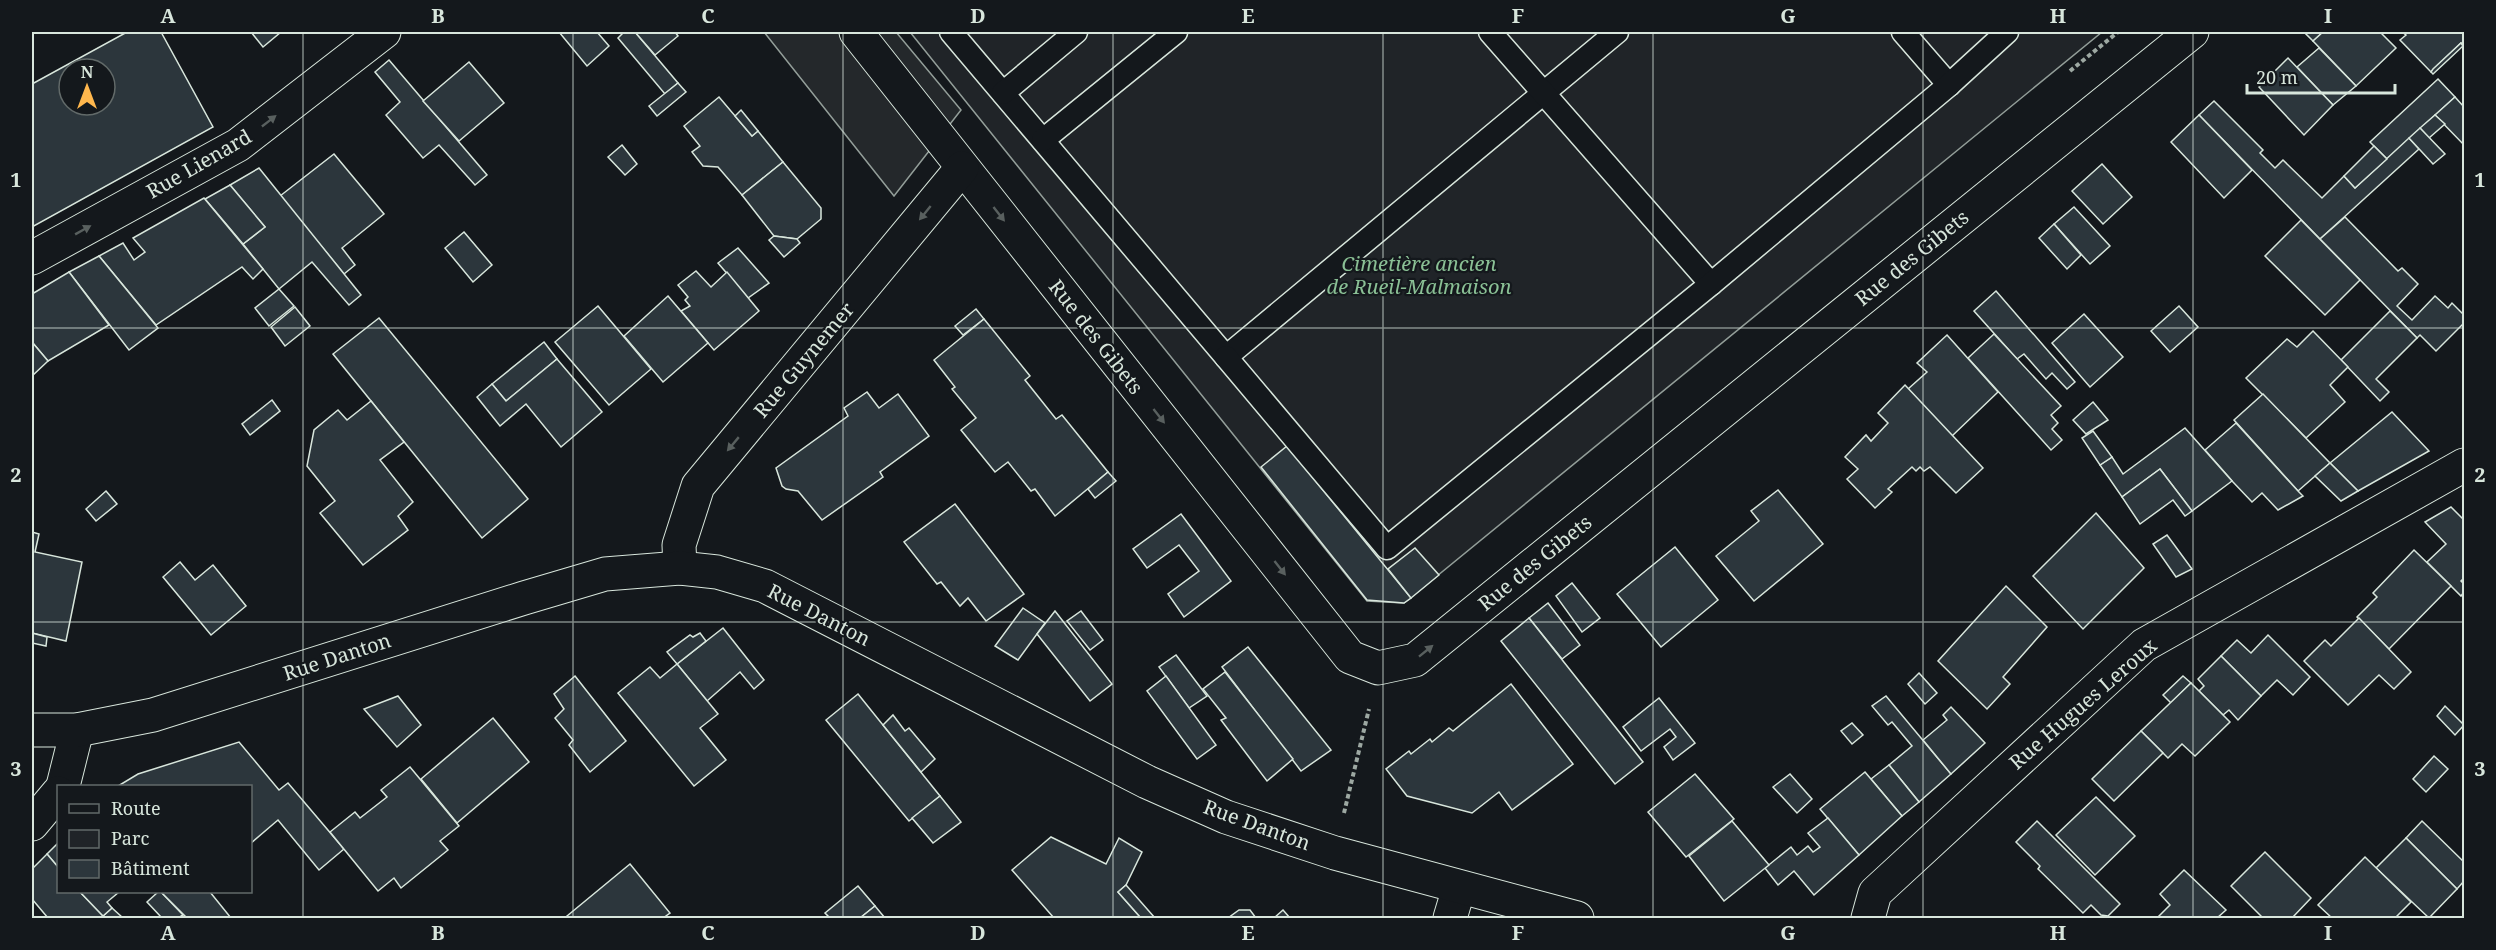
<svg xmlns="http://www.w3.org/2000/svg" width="2496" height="950" viewBox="0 0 2496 950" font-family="'Noto Serif',serif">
<rect width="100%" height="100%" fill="#14181c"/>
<path fill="#202428" stroke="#939e99" stroke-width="1.5" d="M910 32H2102L1404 603 1367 601Z"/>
<path fill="#24282b" stroke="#939e99" stroke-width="1.5" d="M764 32H896L961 110 894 196Z"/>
<g fill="#2c363c" stroke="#d8e6dc" stroke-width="1.5" fill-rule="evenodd">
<path d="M127 32H161L213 127 32 227V84ZM69 69H105V105H69Z"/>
<path d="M251 32H281L263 47Z"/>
<path d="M559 32H597L609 46 587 66Z"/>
<path d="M624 32H635L678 83 665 94 618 38Z"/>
<path d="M635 32H675L678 36 655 55Z"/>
<path d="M2309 32H2323L2313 41 2306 34Z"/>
<path d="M2323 32H2380L2396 48 2356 86 2313 41Z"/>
<path d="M2402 32H2464V45L2461 43 2431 72 2400 40 2406 35Z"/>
<path d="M2461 43 2463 46 2433 74 2431 72 2433 69Z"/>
<path d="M2319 48 2356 86 2333 105 2297 67Z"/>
<path d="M2288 58 2333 105 2304 135 2259 87Z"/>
<path d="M389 60 487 175 475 185 439 145 423 158 386 115 400 102 375 72Z"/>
<path d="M469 62 504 103 459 141 423 101Z"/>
<path d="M2438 79 2455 97 2387 159 2370 142Z"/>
<path d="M678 83 686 92 657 116 649 106Z"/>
<path d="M719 97 752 136 758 131 783 162 742 195 718 167 703 166 692 152 700 146 684 126Z"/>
<path d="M2455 97 2464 107V145L2435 115Z"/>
<path d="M2214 101 2263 150 2260 153 2275 168 2283 160 2322 198 2344 176 2355 188 2409 138 2419 149 2320 239 2199 115Z"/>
<path d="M741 110 758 131 752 136 735 116Z"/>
<path d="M2199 115 2252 170 2224 198 2171 142Z"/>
<path d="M2435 115 2445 124 2429 138 2420 128Z"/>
<path d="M2420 128 2445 154 2433 164 2409 138Z"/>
<path d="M622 145 637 164 625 175 608 157Z"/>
<path d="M2374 146 2387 159 2355 188 2344 176Z"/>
<path d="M334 154 384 214 342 248 355 265 344 274 280 196Z"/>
<path d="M783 162 821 208V219L797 239 774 236 742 195Z"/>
<path d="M2102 164 2132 197 2103 224 2072 191Z"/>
<path d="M259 168 361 295 349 305 312 262 279 289 243 244 265 227 230 185Z"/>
<path d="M230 185 265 227 243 244 205 199Z"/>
<path d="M204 198 263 269 253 279 242 267 156 325 99 256 123 243 134 260 145 252 133 238Z"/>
<path d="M2074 207 2110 246 2090 264 2054 224Z"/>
<path d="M2345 217 2398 271 2402 268 2418 284 2397 306 2412 320 2435 296 2448 308 2452 303 2464 315V323L2436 351 2420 335 2417 338 2320 239Z"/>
<path d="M2301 220 2360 280 2325 315 2265 256Z"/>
<path d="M2054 224 2081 255 2067 269 2039 238Z"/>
<path d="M464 232 492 265 473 282 445 248Z"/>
<path d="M774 236 797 239 800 243 784 257 769 240Z"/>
<path d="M738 248 769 283 748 298 718 263Z"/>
<path d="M99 256 158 328 129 350 69 272Z"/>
<path d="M696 271 711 287 727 272 759 311 714 350 681 311 690 306 685 300 688 297 678 285Z"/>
<path d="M69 272 109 325 48 361 32 342V294Z"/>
<path d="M279 289 294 306 269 326 255 308Z"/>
<path d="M1996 291 2075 382 2067 389 2052 373 2046 379 2024 354 2017 359 1974 311Z"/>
<path d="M668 296 708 343 663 382 624 336Z"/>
<path d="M598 306 651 369 609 405 555 342Z"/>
<path d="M2179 306 2198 327 2170 352 2151 331Z"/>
<path d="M295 307 310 326 285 346 271 327Z"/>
<path d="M976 309 984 319 963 335 955 326Z"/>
<path d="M2390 311 2417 338 2376 379 2389 392 2380 401 2341 360Z"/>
<path d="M2084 314 2123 357 2090 387 2052 343Z"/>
<path d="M379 318 528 499 482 538 333 354Z"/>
<path d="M984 319 1030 376 1025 380 1056 419 1062 415 1108 472 1055 516 1035 489 1031 491 1008 462 995 472 961 430 976 418 952 389 955 387 934 360Z"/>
<path d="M2313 331 2348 367 2330 385 2345 402 2306 438 2246 378 2287 339 2297 347Z"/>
<path d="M1994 334 2061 406 2051 415 2058 423 2052 429 2062 440 2051 450 1968 358Z"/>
<path d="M1947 335 1998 392 1952 436 1908 389 1927 372 1917 363Z"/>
<path d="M32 342 48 361 32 376Z"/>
<path d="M544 342 557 359 506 401 492 384Z"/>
<path d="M557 359 602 412 561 447 526 404 500 426 477 397 492 384 506 401Z"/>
<path d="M1905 385 1983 468 1956 493 1930 467 1924 471 1920 467 1916 471 1912 467 1888 489 1892 492 1875 508 1847 479 1858 469 1845 457 1866 435 1871 441 1888 423 1878 413Z"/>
<path d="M867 392 879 408 898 394 929 436 880 472 883 477 822 520 798 491 786 489 782 486 776 468 848 416 844 408Z"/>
<path d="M2263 394 2330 463 2298 491 2234 420Z"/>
<path d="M272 400 280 411 250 435 242 424Z"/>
<path d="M371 401 404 442 380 460 413 502 398 516 408 530 363 565 320 513 335 501 307 466 314 430 338 410 347 420Z"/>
<path d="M2093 402 2108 420 2086 434 2073 420Z"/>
<path d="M2392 412 2429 451 2358 491 2330 463Z"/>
<path d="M2236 423 2298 491 2303 496 2278 510 2262 493 2252 502 2233 482 2205 450Z"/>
<path d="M2185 428 2232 481 2192 511 2160 469 2122 497 2100 465 2112 457 2123 474Z"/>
<path d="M2093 431 2112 457 2100 465 2082 438Z"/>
<path d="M1287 446 1411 598 1404 603 1367 600 1261 467Z"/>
<path d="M2330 463 2358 491 2341 501 2315 476Z"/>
<path d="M2160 469 2192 511 2185 516 2173 500 2140 524 2122 497Z"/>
<path d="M1108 472 1116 481 1095 498 1088 489Z"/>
<path d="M1778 490 1823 544 1754 601 1716 556 1759 521 1751 511Z"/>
<path d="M106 491 117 504 96 521 86 509Z"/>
<path d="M955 504 1024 594 986 621 968 598 960 606 941 582 937 584 904 542Z"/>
<path d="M2451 507 2464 520V578L2461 581 2464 584V592L2461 596 2427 562 2446 544 2425 522Z"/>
<path d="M2096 513 2144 568 2083 629 2033 576Z"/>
<path d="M1181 514 1231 581 1184 617 1168 594 1199 571 1179 545 1147 568 1133 549Z"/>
<path d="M32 532 39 534 35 552 82 562 66 641 32 633Z"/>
<path d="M2167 535 2192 569 2176 577 2153 544Z"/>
<path d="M1675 547 1718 600 1661 647 1617 594Z"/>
<path d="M1415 548 1439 575 1411 598 1388 569Z"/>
<path d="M2414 550 2451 586 2389 649 2357 617 2377 597 2373 593Z"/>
<path d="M180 562 195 580 213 565 246 606 211 635 163 577Z"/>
<path d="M1572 583 1600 618 1582 632 1556 596Z"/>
<path d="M2006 586 2047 627 2003 677 2010 684 1987 709 1938 661Z"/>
<path d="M1548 603 1580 645 1562 659 1529 618Z"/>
<path d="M1023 608 1045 623 1018 660 995 646Z"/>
<path d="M1055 611 1112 684 1090 701 1037 634Z"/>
<path d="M1081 611 1103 640 1090 650 1067 621Z"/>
<path d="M1529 618 1643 762 1615 784 1501 641Z"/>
<path d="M2359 618 2411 672 2394 689 2379 675 2348 705 2304 661 2325 640 2331 646Z"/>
<path d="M723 628 764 680 754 689 740 672 707 701 677 664Z"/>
<path d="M32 633 47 637 46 646 32 643Z"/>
<path d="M700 633 706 641 677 664 667 652 690 635 693 637Z"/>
<path d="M2268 635 2310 677 2293 695 2277 680 2261 696 2221 656 2237 640 2251 653Z"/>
<path d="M1248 647 1331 750 1301 771 1222 667Z"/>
<path d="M1176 655 1207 696 1189 708 1159 667Z"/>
<path d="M2221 656 2261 696 2238 720 2229 710 2223 715 2199 691 2204 686 2198 679Z"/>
<path d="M677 664 718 714 700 728 726 760 694 786 618 693 650 667 660 678Z"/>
<path d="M1225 672 1293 759 1267 781 1221 720 1226 718 1203 689Z"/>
<path d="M1919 673 1937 693 1925 704 1908 684Z"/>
<path d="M575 676 626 741 590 772 569 745 573 740 555 718 564 709 554 694Z"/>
<path d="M1166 676 1216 745 1197 759 1147 691Z"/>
<path d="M2183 676 2191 683 2171 703 2163 695Z"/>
<path d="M2191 683 2230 722 2195 756 2182 744 2168 758 2141 731Z"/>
<path d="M1511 684 1573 764 1512 810 1499 792 1472 813 1407 796 1386 769 1409 751 1411 754 1430 739 1432 742 1449 728 1453 731Z"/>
<path d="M858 694 940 796 909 821 826 720Z"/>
<path d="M398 696 421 725 397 747 364 709Z"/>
<path d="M1886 696 1951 774 1919 802 1889 765 1912 746 1892 722 1888 725 1872 706Z"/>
<path d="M1659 698 1695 743 1673 760 1664 747 1676 737 1670 729 1641 751 1623 727Z"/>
<path d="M2445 706 2464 725 2455 735 2437 716Z"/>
<path d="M1951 707 1985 743 1951 774 1923 740 1947 720 1943 715Z"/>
<path d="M893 715 905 731 909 728 935 759 921 772 883 725Z"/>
<path d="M493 718 529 762 457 823 421 779Z"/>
<path d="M1852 723 1863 735 1852 744 1841 731Z"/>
<path d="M2141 731 2163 753 2114 801 2092 779Z"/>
<path d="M239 742 279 790 288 783 344 849 319 870 278 820 250 844V786H118L138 774Z"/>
<path d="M2434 756 2448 769 2426 792 2413 779Z"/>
<path d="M1889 765 1919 802 1902 816 1871 779Z"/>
<path d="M410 767 459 826 440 841 448 850 401 888 394 878 378 891 330 832 355 812 360 818 387 797 381 790Z"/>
<path d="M1865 772 1902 816 1859 855 1820 809Z"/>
<path d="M1695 774 1734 819 1686 857 1648 812Z"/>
<path d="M1790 774 1812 799 1797 813 1773 787Z"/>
<path d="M940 796 961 822 933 843 912 818Z"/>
<path d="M2096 797 2135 836 2095 875 2056 835Z"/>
<path d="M1828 818 1859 855 1814 895 1794 871 1778 885 1765 868 1791 847 1797 855 1808 846 1813 852 1820 847 1808 833Z"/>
<path d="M1732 821 1769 865 1724 901 1689 856Z"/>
<path d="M2037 821 2120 904 2108 916 2101 915 2091 905 2083 913 2038 869 2040 866 2016 842Z"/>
<path d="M2422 821 2464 862V881L2457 889 2406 838Z"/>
<path d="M1051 837 1106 864 1119 838 1142 852 1126 885 1118 892 1141 918H1054L1012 870Z"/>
<path d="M2406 838 2457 889 2429 918 2376 868Z"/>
<path d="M58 843V867L47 854Z"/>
<path d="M2265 852 2311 898 2292 918H2263L2231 886Z"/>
<path d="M47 854 58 867V892H80L103 916 112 908 123 918H48L32 899V869Z"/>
<path d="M2365 857 2411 902 2395 918H2332L2318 905Z"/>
<path d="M630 864 670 913 663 918H569L567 916Z"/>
<path d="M2184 870 2226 910 2217 918H2157L2170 905 2160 894Z"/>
<path d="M1126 885 1155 918H1141L1118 892Z"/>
<path d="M858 886 875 906 860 918H830L825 913Z"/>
<path d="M80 892H119L107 902 112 908 103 916Z"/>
<path d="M158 892H161L183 915 178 918H162L147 902Z"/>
<path d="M161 892H210L231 918H187Z"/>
<path d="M875 906 885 918H860Z"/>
<path d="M1239 910H1250L1256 918H1228Z"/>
<path d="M1283 910 1290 918H1274Z"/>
</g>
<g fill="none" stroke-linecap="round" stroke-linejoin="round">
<defs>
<g id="service">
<path d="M951 32 1226 357 1617 32"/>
<path d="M1490 32 1711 284"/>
<path d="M1903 32 1949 85"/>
<path d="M1003 93 1076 32"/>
<path d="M1043 140 1176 32"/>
<path d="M1226 357 1387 548 1711 284 1949 85 2007 32"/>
</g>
<g id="minor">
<path d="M856 32 1350 657 1378 668 1415 660 2192 32"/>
<path d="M32 258 238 145 384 32"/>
<path d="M680 568 679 545 698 486 962 168"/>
<path d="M63 786 77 730"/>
<path d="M32 824 58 793"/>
<path d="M1450 918 1459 888"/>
<path d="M1868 918 1875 893 2144 645 2464 465"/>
</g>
<path id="tertiary" d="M32 730H77L153 715 524 598 605 574 680 568 717 572 765 586 1147 782 1226 817 1335 853 1577 918"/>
</defs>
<use href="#service" stroke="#d8e6dc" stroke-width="25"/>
<use href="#minor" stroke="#d8e6dc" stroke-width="35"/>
<use href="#tertiary" stroke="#d8e6dc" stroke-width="35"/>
<g stroke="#9da8a2" stroke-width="4" stroke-dasharray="4.5 3" stroke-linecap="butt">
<path d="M2070 71 2118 32"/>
<path d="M1344 813 1369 709"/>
</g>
<use href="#service" stroke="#14181c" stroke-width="22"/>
<use href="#minor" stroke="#14181c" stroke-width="33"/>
<use href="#tertiary" stroke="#14181c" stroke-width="33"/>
</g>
<defs><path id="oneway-solid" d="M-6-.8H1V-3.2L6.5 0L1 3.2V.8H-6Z" transform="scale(1.5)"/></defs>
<g fill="#59605f">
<use href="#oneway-solid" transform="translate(269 121) rotate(-38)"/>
<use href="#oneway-solid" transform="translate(925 213) rotate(129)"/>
<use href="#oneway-solid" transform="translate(999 214) rotate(52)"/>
<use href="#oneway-solid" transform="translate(83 230) rotate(-29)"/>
<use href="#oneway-solid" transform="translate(1159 416) rotate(52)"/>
<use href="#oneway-solid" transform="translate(733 444) rotate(130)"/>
<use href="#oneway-solid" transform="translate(1280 568) rotate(52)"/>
<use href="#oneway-solid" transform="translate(1426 651) rotate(-39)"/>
</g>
<path fill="none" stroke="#d8e6dc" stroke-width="1.5" stroke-opacity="0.55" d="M303 32V918M573 32V918M843 32V918M1113 32V918M1383 32V918M1653 32V918M1923 32V918M2193 32V918M32 328H2464M32 622H2464"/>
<g text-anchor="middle" stroke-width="4.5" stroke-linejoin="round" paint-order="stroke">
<g font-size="20" fill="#d8e6dc" stroke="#14181c">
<text transform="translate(199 164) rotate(-30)" y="7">Rue Lienard</text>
<text transform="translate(1912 258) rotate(-39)" y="7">Rue des Gibets</text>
<text transform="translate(1096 337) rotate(52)" y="7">Rue des Gibets</text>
<text transform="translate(804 360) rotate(-50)" y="7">Rue Guynemer</text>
<text transform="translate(1535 563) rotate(-39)" y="7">Rue des Gibets</text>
<text transform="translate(819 615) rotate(27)" y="7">Rue Danton</text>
<text transform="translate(337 657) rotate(-18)" y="7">Rue Danton</text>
<text transform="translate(2083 704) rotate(-41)" y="7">Rue Hugues Leroux</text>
<text transform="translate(1257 825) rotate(20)" y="7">Rue Danton</text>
</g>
<g font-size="20" font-style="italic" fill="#8ac095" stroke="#14181c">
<text x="1419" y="271">Cimetière ancien<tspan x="1419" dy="23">de Rueil-Malmaison</tspan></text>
</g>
</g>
<rect width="2496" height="950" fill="none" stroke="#14181c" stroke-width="66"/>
<rect x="57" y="785" width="195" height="108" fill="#14181c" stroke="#626a69" stroke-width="1.5"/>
<rect x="69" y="804" width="30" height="9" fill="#14181c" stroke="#626a69" stroke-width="1.5"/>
<text x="111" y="815" font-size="18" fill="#d8e6dc">Route</text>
<rect x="69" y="830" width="30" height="18" fill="#202428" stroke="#626a69" stroke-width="1.5"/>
<text x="111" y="845" font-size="18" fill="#d8e6dc">Parc</text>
<rect x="69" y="860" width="30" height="18" fill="#2c363c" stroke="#626a69" stroke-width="1.5"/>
<text x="111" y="875" font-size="18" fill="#d8e6dc">Bâtiment</text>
<g transform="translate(87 87)"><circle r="28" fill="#14181c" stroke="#626a69" stroke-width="1.5"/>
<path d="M0-4.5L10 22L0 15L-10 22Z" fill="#ffb74d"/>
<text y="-9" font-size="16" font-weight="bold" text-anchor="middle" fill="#d8e6dc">N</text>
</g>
<path d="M2247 84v9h148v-9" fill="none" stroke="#d8e6dc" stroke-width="3"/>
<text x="2256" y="84" font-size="18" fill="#d8e6dc" stroke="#14181c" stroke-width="4.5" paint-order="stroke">20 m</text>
<rect x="33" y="33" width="2430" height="884" fill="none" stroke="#d8e6dc" stroke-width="2"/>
<g font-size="20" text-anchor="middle" font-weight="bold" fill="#d8e6dc">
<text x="168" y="23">A</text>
<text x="438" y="23">B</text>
<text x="708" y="23">C</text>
<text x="978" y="23">D</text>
<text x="1248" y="23">E</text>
<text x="1518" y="23">F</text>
<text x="1788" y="23">G</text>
<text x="2058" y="23">H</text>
<text x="2328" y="23">I</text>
<text x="16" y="187">1</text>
<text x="2480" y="187">1</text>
<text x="16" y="482">2</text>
<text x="2480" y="482">2</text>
<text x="16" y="776">3</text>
<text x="2480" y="776">3</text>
<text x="168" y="940">A</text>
<text x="438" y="940">B</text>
<text x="708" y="940">C</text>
<text x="978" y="940">D</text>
<text x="1248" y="940">E</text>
<text x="1518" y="940">F</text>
<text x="1788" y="940">G</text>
<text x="2058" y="940">H</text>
<text x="2328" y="940">I</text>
</g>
</svg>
